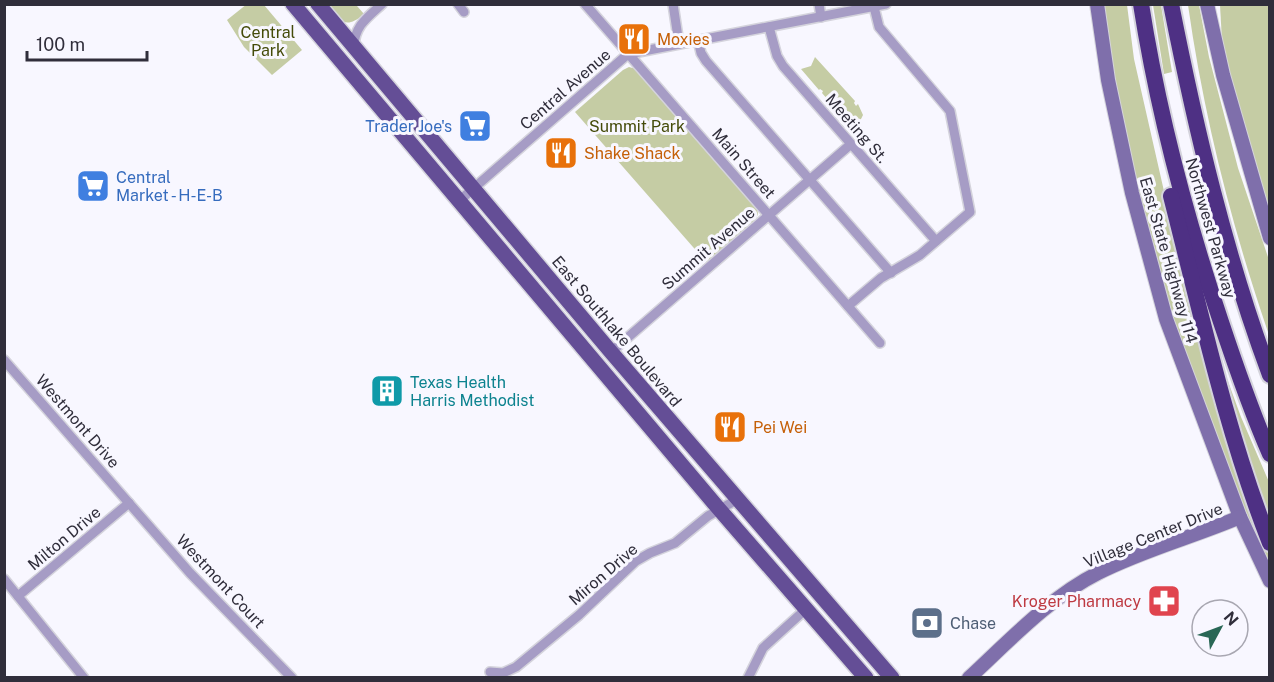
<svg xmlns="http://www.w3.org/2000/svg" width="1274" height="682" viewBox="0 0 1274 682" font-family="'Public Sans',sans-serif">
<rect width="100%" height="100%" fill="#f8f7ff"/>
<g fill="#c5cca4">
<path d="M247 4 264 5 302 50 272 75 244 47 227 20Z"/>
<path d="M327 5H358L357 6 364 14C344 31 341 20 327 5Z"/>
<path d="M1103 5H1127L1134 59 1166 200 1256 521 1269 556V566C1185 389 1132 199 1103 5Z"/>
<path d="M1153 5H1161L1172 72 1164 74Z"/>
<path d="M1188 5H1199L1209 57 1238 168 1269 260V335C1232 227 1204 118 1188 5Z"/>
<path d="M1220 5H1269V210L1254 167 1222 41Z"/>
<path d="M815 57 855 101 854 103 856 106 858 104 863 115 860 121C853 126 848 123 843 117L844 116 842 113 840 114 822 93 823 91 820 89 819 90 801 69 811 66Z"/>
<path d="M629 67 636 69 757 208 758 214 755 221 707 263 575 112 623 70Z"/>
<path d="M1220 364 1222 365 1241 417 1269 482V534Z"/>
</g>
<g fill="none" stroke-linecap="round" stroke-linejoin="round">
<defs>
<g id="street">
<path d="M458 4 464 12"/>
<path d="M585 4 880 343"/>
<path d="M673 4 679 44"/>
<path d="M819 4 821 17"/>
<path d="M769 27 777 56 783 66 936 241"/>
<path d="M698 40 701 53 706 61 891 273"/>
<path d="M354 47C354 26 368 17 382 4"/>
<path d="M459 201 628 54 886 4"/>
<path d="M848 306 881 278 920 255 970 212 950 111 879 27 874 7"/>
<path d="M611 352 851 144"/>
<path d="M4 360 190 573 292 678"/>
<path d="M4 579 84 678"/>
<path d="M18 596 129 503"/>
<path d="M490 672 503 673 516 667 579 615 636 561 650 553 675 543 708 516 738 499"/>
<path d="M748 678 763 648 806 609"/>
</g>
<g id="secondary">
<path d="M1097 4 1108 80 1132 193 1166 319 1240 517 1270 581"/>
<path d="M1207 4 1223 75 1270 238"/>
<path d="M969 678C1008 642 1050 597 1098 573 1143 550 1193 537 1240 517"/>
</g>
<g id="primary">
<path d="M293 4 719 509 866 678"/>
<path d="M318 4 611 352 892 678"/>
</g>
<g id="highway">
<path d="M1141 4C1158 112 1186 218 1221 322 1236 367 1251 411 1270 454"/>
<path d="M1171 4C1196 130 1225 254 1270 375"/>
<path d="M1171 196C1201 313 1226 431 1270 543"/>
</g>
</defs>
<use href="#street" stroke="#d4d3dc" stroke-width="12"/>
<use href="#secondary" stroke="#d4d3dc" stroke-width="16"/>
<use href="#primary" stroke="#d4d3dc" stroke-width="18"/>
<use href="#highway" stroke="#d4d3dc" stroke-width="20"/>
<use href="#street" stroke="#a69cc5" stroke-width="9"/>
<use href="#secondary" stroke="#7f6fab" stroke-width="14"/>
<use href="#primary" stroke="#644e96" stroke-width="15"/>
<use href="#highway" stroke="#4e3084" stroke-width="16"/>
</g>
<defs>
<symbol id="restaurant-square" viewBox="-11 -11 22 22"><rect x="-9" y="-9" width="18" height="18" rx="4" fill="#e8710a" stroke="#f8f7ff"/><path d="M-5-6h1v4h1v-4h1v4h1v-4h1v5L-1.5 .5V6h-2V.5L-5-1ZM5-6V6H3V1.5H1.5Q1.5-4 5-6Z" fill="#fff"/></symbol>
<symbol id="supermarket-square" viewBox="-11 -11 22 22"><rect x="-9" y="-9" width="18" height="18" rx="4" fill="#3f7fe0" stroke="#f8f7ff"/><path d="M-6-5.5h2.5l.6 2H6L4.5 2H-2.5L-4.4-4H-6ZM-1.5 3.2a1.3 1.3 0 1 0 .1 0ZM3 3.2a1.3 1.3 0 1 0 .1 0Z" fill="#fff"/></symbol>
<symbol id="building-square" viewBox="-11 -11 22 22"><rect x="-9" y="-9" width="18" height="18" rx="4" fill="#0f9aa8" stroke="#f8f7ff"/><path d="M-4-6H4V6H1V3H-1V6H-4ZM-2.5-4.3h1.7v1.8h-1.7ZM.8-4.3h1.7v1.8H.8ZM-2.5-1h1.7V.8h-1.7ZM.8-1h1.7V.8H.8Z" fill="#fff"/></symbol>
<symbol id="pharmacy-square" viewBox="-11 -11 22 22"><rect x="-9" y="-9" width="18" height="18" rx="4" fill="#e0444e" stroke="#f8f7ff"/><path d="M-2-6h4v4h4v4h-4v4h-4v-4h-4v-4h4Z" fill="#fff"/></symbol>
<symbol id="bank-square" viewBox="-11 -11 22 22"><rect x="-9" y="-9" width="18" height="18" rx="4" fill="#5c6f8a" stroke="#f8f7ff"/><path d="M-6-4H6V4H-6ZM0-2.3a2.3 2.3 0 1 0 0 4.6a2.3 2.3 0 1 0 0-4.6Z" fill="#fff"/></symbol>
</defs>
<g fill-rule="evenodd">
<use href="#restaurant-square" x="615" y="20" width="38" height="38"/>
<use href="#supermarket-square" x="456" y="107" width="38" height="38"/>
<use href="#restaurant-square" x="542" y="134" width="38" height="38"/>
<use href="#supermarket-square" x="74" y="167" width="38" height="38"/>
<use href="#building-square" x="368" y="372" width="38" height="38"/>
<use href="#restaurant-square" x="711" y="408" width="38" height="38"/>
<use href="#pharmacy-square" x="1145" y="582" width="38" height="38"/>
<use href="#bank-square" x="908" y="604" width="38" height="38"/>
</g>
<g text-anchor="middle" stroke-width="6" stroke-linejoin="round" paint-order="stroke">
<g font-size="16" fill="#444b09" stroke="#f8f7ff">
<text x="268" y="38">Central<tspan x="268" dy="18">Park</tspan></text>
<text x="637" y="132">Summit Park</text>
</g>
<g font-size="16" fill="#c56008" stroke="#f8f7ff" text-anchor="start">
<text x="657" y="45">Moxies</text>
<text x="584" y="159">Shake Shack</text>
<text x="753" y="433">Pei Wei</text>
</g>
<g font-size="16" fill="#302e3b" stroke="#f8f7ff">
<text transform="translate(565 89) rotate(-41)" y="6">Central Avenue</text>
<text transform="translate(857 128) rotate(49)" y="6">Meeting St.</text>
<text transform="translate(744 163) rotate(49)" y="6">Main Street</text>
<text transform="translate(1211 228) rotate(74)" y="6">Northwest Parkway</text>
<text transform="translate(708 248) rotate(-41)" y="6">Summit Avenue</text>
<text transform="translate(1169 260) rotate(74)" y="6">East State Highway 114</text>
<text transform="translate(617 331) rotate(50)" y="6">East Southlake Boulevard</text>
<text transform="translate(78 421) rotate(49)" y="6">Westmont Drive</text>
<text transform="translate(1153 535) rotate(-22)" y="6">Village Center Drive</text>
<text transform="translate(64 538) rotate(-40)" y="6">Milton Drive</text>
<text transform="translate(603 574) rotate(-41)" y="6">Miron Drive</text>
<text transform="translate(221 581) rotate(47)" y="6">Westmont Court</text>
</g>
<g font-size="16" fill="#366cbe" stroke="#f8f7ff" text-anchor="end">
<text x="452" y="132">Trader Joe's</text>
<text x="116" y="183" text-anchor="start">Central<tspan x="116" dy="18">Market - H-E-B</tspan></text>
</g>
<g font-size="16" fill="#0d838f" stroke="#f8f7ff" text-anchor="start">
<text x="410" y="388">Texas Health<tspan x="410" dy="18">Harris Methodist</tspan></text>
</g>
<g font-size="16" fill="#be3a42" stroke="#f8f7ff" text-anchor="end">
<text x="1141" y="607">Kroger Pharmacy</text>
</g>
<g font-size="16" fill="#4e5e75" stroke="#f8f7ff" text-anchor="start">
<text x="950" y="629">Chase</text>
</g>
</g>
<rect width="1274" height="682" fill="none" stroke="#302e3b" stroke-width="12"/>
<g transform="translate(1220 628) rotate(49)"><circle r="28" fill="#f8f7ff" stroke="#a8a7b1" stroke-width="1.5"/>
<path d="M0-4.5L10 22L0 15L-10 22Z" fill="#296755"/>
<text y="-9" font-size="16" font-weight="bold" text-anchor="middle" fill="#302e3b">N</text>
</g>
<path d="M27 51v9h120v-9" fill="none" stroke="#302e3b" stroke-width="3"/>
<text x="36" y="51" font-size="18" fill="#302e3b" stroke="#f8f7ff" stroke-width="4.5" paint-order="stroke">100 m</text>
</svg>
